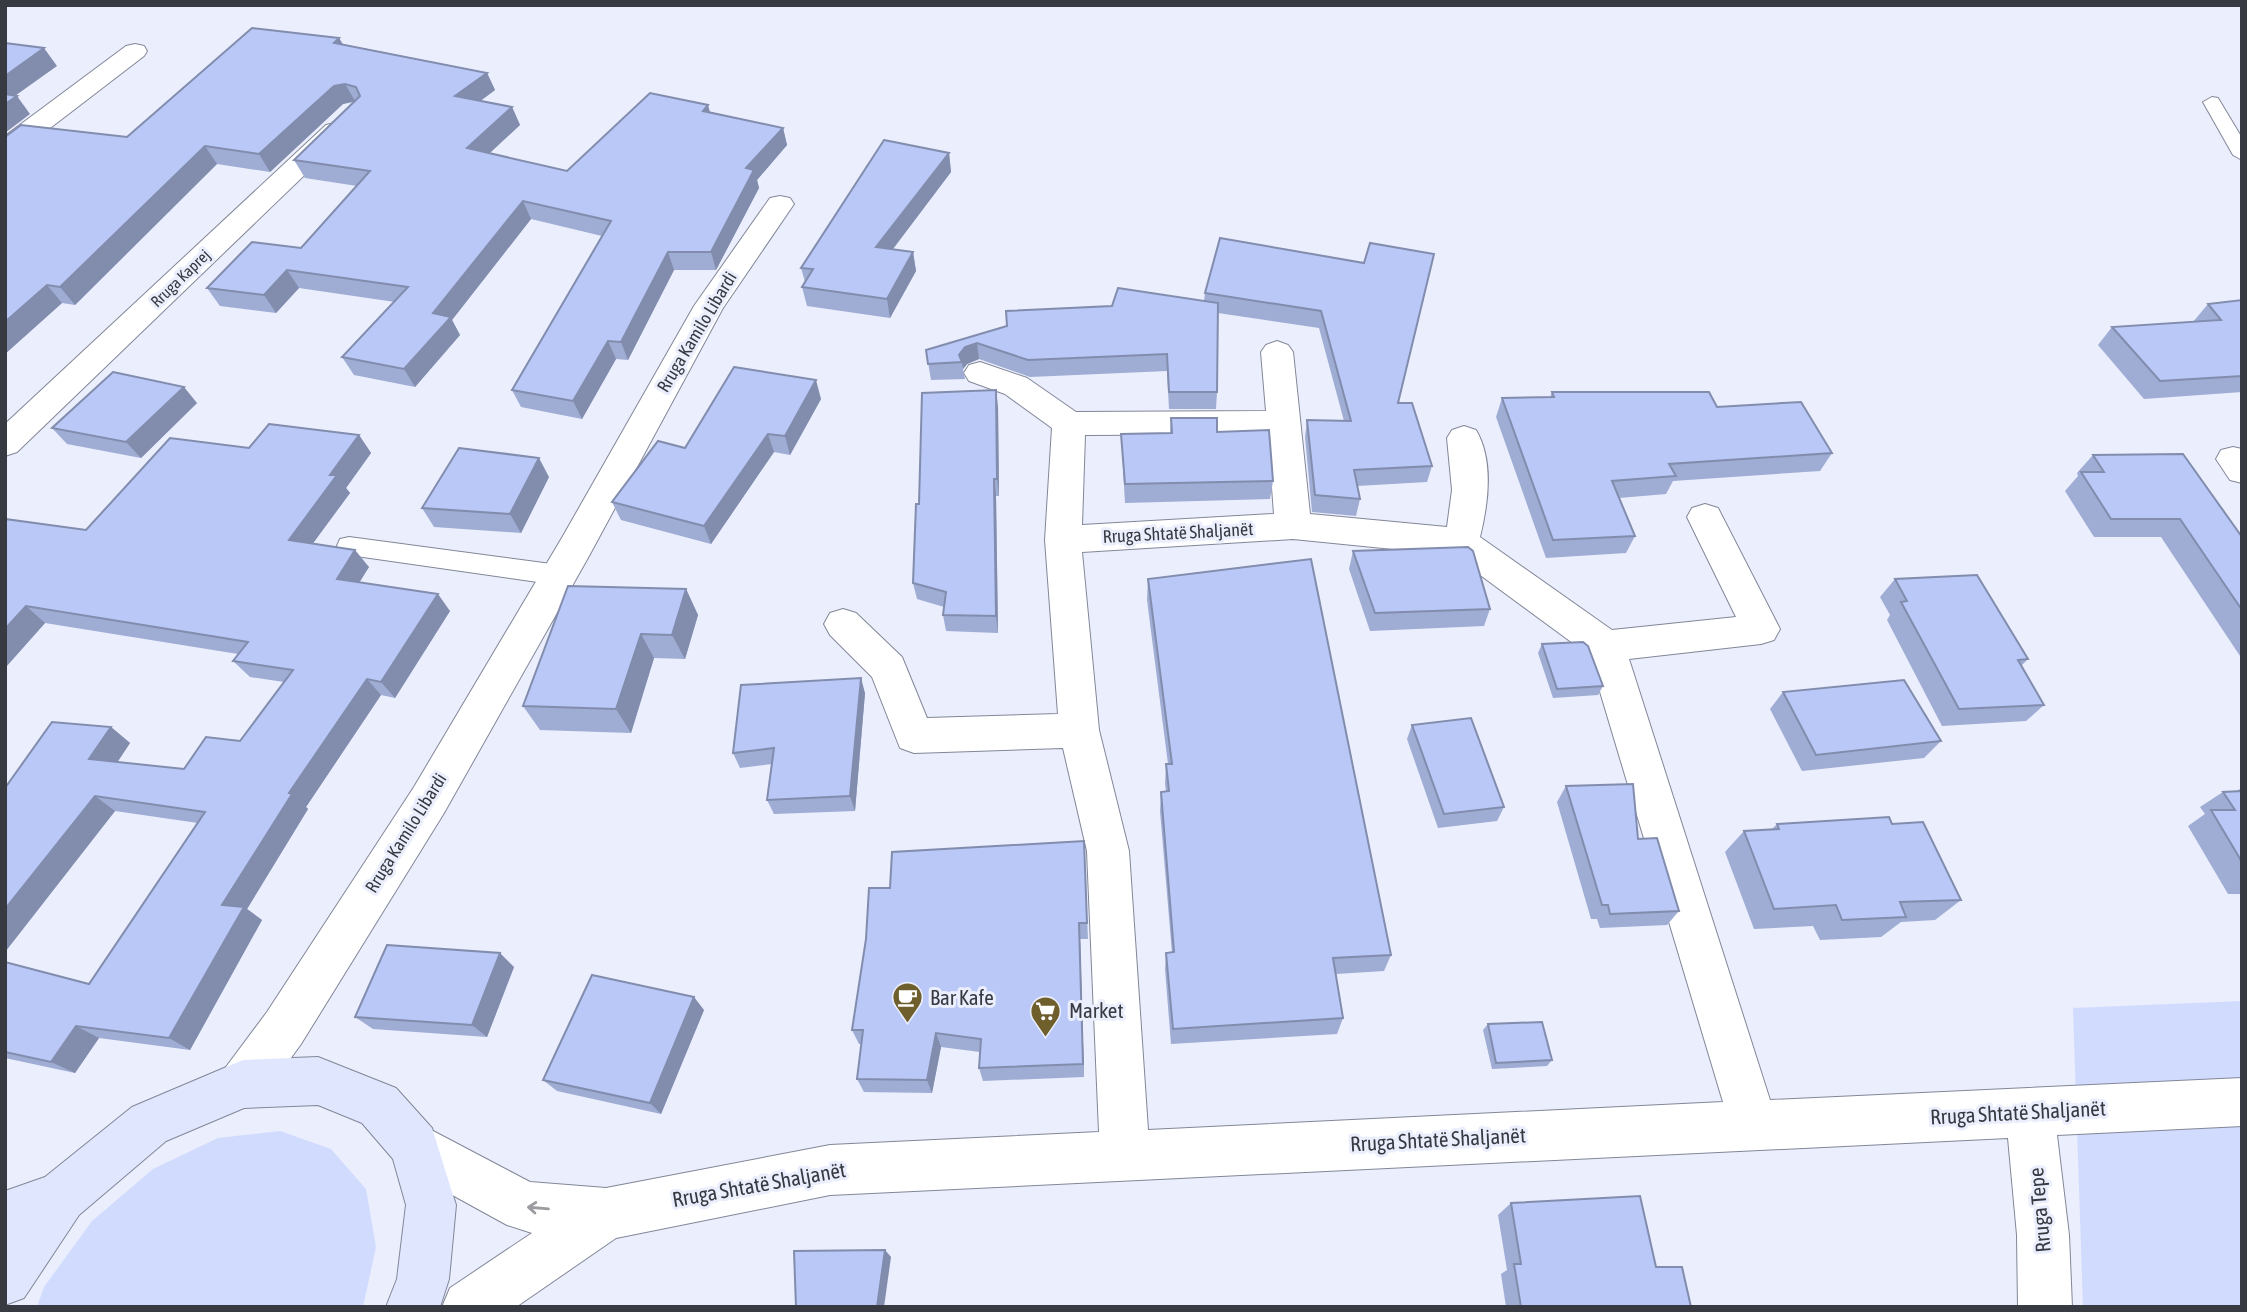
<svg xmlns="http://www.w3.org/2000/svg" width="2247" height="1312" viewBox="0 0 2247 1312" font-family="'Asap Condensed',sans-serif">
<rect width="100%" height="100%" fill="#eaeefd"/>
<g fill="#d1dbfe">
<path d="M2242 1001V1307H2083L2073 1008Z"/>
<path d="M280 1131 331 1149 366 1189 376 1247 363 1307H37L44 1287 92 1221 153 1169 218 1138Z"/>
</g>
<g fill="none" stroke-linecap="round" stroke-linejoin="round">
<defs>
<g id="service">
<path d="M2212 97 2218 98 2242 138V160L2233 155 2203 102Z"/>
<path d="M349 537 559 565 568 568 572 575 568 582 559 585 349 555 340 553 337 546 340 539Z"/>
</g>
<g id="minor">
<path d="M135 44 144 46 147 51 144 56 15 155 5 157V136L126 46Z"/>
<path d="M335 123 344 125 348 131 344 137 17 452 5 456V424L326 125Z"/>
<path d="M780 196 790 198 794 204 723 308 589 556 444 813 301 1044 260 1101 243 1108 226 1101 219 1084 226 1067 267 1012 414 787 563 536 694 306 770 198Z"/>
<path d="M1277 341 1288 345 1293 352 1310 514 1447 527 1452 490 1447 438 1452 430 1464 426 1476 430C1494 460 1488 505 1480 537L1612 630 1736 617 1687 517 1692 508 1705 504 1718 508 1780 629 1774 640 1761 644 1629 659 1770 1100 2242 1078V1126L2057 1135 2069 1235 2072 1307H2018L2017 1235 2008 1138 830 1195 616 1238 516 1307H442L450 1288 532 1233 507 1225 396 1164 389 1146 396 1128 414 1121 530 1182 606 1188 830 1145 1099 1132 1087 851 1063 748 914 753 900 748 872 677 830 635 824 624 830 613 843 609 856 613 902 657 927 718 1058 714 1045 540 1052 428 1005 394 969 381 964 373 969 365 980 362 1027 378 1076 412 1266 411 1261 352 1266 345ZM1268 434 1274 514 1082 525 1085 435ZM1293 539 1453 555 1589 655 1723 1102 1148 1130 1129 851 1099 730 1082 552Z"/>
<path d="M2233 447 2242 449V483L2230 480 2216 459 2221 450Z"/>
</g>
<path id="secondary" d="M318 1057 396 1088 432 1128 456 1205 449 1279 440 1307H386L397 1279 406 1205 393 1159 362 1123 318 1105 244 1108 166 1141 79 1215 24 1298 5 1305V1191L45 1177 132 1107 243 1060Z"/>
</defs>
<use href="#service" stroke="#828798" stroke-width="2"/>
<use href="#minor" stroke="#828798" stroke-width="2"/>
<use href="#secondary" stroke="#828798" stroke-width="2"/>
<use href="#service" fill="#fff" fill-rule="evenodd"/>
<use href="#minor" fill="#fff" fill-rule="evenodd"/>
<use href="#secondary" fill="#dfe6fe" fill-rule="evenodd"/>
</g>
<g fill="#9facd4">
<path d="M339 38 343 44 487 73 495 90 480 101 512 107 520 125 489 153 567 171 710 112 783 128 787 145 757 180 759 188 716 270H674L628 360 616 359 582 419 521 407 512 390 602 236 531 219 452 320 460 335 415 387 354 375 342 357 395 302 299 288 276 313 220 306 207 288 301 248 357 186 305 178 294 160 354 102 343 104 270 172 217 164 75 305 62 303 5 354 127 137Z"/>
<path d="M949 153 951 172 893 249 913 252 916 271 890 318 807 306 802 287 805 282 801 268Z"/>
<path d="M1364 263 1398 403 1432 466 1427 482 1357 486 1360 499 1356 516 1312 512 1305 437 1307 420 1344 421 1319 328 1218 313 1217 392 1216 409H1169L1167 371 1030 377 979 359 967 364 963 369 965 379 931 380 926 350 1204 301 1205 293Z"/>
<path d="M2242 300V392L2144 399 2098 345 2112 327 2193 322 2208 304Z"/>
<path d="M1552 392 1717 407 1832 453 1820 471 1673 481 1666 494 1619 498 1635 536 1626 553 1546 558 1496 417 1502 398 1550 397Z"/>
<path d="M821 399 790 455 774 452 711 544 621 520 612 502 685 448Z"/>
<path d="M197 403 141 458 67 444 52 428Z"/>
<path d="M998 407 999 496H996L998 633 946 631 943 615 944 607 917 599 913 583 919 504Z"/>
<path d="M1171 418 1217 432 1273 481 1270 499 1125 503 1121 434 1170 433Z"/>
<path d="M359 435 371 453 346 488 350 493 312 544 369 567 359 582 450 611 395 698 381 695 306 807 308 809 247 909 262 920 190 1050 99 1038 75 1073 5 1058V962L89 984 198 823 115 811 5 952 111 727 130 743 117 762 184 769 240 741 284 682 250 677 233 661 238 654 45 623 5 668V519L86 530 249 448Z"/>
<path d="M2093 455 2242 537V656H2240L2161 537H2094L2065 491 2078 476 2077 473Z"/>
<path d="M549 477 521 533 434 527 422 508Z"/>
<path d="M1353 551 1490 609 1484 626 1370 631 1349 569Z"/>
<path d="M1148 579 1391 955 1384 971 1336 974 1343 1018 1337 1034 1171 1044 1165 969 1166 953H1172L1160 811 1161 792 1166 791 1165 784 1166 764H1168L1147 600Z"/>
<path d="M1895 579 2028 659 2021 666 2044 705 2026 721 1942 726 1887 620 1890 615 1880 597Z"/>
<path d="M686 589 698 615 685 659 654 658 631 733 540 730 523 706Z"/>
<path d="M1542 644 1603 686 1598 695 1553 698 1538 653Z"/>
<path d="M1783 692 1941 741 1924 758 1802 771 1770 709Z"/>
<path d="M865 693 855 811 774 814 767 800 772 764 740 768 733 753Z"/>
<path d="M1412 725 1504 807 1497 821 1438 828 1407 739Z"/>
<path d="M1566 786 1638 839 1679 911 1667 925 1600 928 1597 919H1591L1557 802Z"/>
<path d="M2242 788V894H2228L2188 826 2205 814 2200 807 2223 792 2236 791Z"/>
<path d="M1777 824H1892L1961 900 1935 920 1901 922 1881 937 1820 940 1813 926 1754 929 1725 852 1744 831 1772 829Z"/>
<path d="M1084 841 1088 939H1080L1084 1077 983 1081 979 1068 980 1052 941 1047 932 1093 864 1092 857 1079 861 1044H859L852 1030 890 888Z"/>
<path d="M514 967 487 1037 373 1029 355 1017Z"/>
<path d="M704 1010 661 1114 557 1091 543 1080Z"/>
<path d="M1488 1024 1552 1060 1547 1066 1492 1069 1483 1030Z"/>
<path d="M1511 1203 1656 1267 1691 1307H1506L1501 1274 1507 1270 1498 1215Z"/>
</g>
<g fill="#828cad">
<path d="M339 38 348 55 334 43Z"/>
<path d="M44 48 57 66 5 103V76Z"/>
<path d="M487 73 495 90 463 114 455 96Z"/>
<path d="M345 84 355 101 343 104 270 172 259 154 334 86Z"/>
<path d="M17 96 30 114 5 133V104Z"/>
<path d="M708 105 713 123 703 111Z"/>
<path d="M512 107 520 125 476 166 467 148Z"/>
<path d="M783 128 787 145 757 180 759 188 716 270 711 252 746 168Z"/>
<path d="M205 146 217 164 75 305 60 287Z"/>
<path d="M949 153 951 172 880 266 876 247Z"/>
<path d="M523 201 531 219 452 320 460 335 415 387 404 369 433 313Z"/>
<path d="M668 252 674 270 628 360 621 342Z"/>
<path d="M913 252 916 271 890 318 887 299Z"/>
<path d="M287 270 299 288 276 313 264 295Z"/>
<path d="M47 285 62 303 5 354V322Z"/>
<path d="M608 341 616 359 582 419 573 401Z"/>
<path d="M977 343 979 359 967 364 963 369 962 362 959 355 965 347Z"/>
<path d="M816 380 821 399 790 455 785 436Z"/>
<path d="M184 387 197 403 141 458 126 442Z"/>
<path d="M996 390 998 407 999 496 997 479Z"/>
<path d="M768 434 774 452 711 544 704 526Z"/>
<path d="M359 435 371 453 346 488 350 493 303 557 289 540 330 475Z"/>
<path d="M539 458 549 477 521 533 510 514Z"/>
<path d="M994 479 996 496 998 633 996 616Z"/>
<path d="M355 550 369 567 351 596 337 579Z"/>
<path d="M686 589 698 615 685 659 672 635Z"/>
<path d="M438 594 450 611 395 698 381 682Z"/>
<path d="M26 606 45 623 5 668V629Z"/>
<path d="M641 634 654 658 631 733 616 709Z"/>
<path d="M861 678 865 693 855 811 850 796Z"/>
<path d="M367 679 381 695 306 807 308 809 247 909 262 920 190 1050 169 1038 222 905 289 793Z"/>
<path d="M111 727 130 743 109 775 89 759Z"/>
<path d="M95 796 115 811 5 952V909Z"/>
<path d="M1079 923 1080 939 1084 1077 1083 1064Z"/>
<path d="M500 953 514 967 487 1037 472 1025Z"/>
<path d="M694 997 704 1010 661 1114 650 1103Z"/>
<path d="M76 1026 99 1038 75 1073 51 1062Z"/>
<path d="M936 1033 941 1047 932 1093 927 1080Z"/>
<path d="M885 1250 891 1257 884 1307H877Z"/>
</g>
<g fill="#b9c8f7" stroke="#828cad" stroke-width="2">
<path d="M252 28 339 38 334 43 487 73 455 96 512 107 467 148 567 171 650 93 708 105 703 111 783 128 746 168 754 170 711 252H668L621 342 608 341 573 401 512 390 611 221 523 201 433 313 451 317 404 369 342 357 408 287 287 270 264 295 207 288 252 242 301 248 370 171 294 160 360 96 356 87 345 84 334 86 259 154 205 146 60 287 47 285 5 322V137L21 125 127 137Z"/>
<path d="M5 43 44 48 5 76Z"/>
<path d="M5 94 17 96 5 104Z"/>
<path d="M884 140 949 153 876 247 913 252 887 299 802 287 813 269 801 268Z"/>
<path d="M1220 238 1364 263 1370 243 1434 254 1398 403H1412L1432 466 1354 470 1360 499 1315 495 1307 420 1351 421 1321 311 1205 293Z"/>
<path d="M1118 288 1218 303 1217 392H1169L1167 354 1028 360 977 343 965 347 959 355 962 362 928 364 926 350 1007 326 1006 311 1112 306Z"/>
<path d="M2242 300V376L2160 381 2112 327 2221 320 2208 304Z"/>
<path d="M734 367 816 380 785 436 768 434 704 526 612 502 658 441 685 448Z"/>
<path d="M113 372 184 387 126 442 52 428Z"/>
<path d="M996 390 997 479H994L996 616 943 615 946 592 913 583 916 504H919L922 393Z"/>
<path d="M1552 392H1709L1717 407 1801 402 1832 453 1669 464 1676 476 1612 481 1635 536 1553 540 1502 398 1554 397Z"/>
<path d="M1171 418H1217V432L1269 430 1273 481 1125 484 1121 434 1172 433Z"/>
<path d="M269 424 359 435 330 475H337L289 540 355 550 337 579 438 594 381 682 367 679 289 793 292 794 222 905 244 907 169 1038 76 1026 51 1062 5 1052V962L89 984 205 812 95 796 5 909V788L52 722 111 727 89 759 184 769 206 737 240 741 293 670 233 661 248 642 26 606 5 629V519L86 530 170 438 249 448Z"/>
<path d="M459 448 539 458 510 514 422 508Z"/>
<path d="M2183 454 2242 537V610L2180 519H2111L2081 472H2104L2093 455Z"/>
<path d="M1468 547 1473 551 1490 609 1375 613 1353 551Z"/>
<path d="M1311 559 1391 955 1333 958 1343 1018 1173 1029 1166 953 1174 952 1161 792 1169 791 1166 764H1172L1148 579Z"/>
<path d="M1977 575 2028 659 2018 660 2044 705 1959 709 1901 602 1907 601 1895 579Z"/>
<path d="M568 586 686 589 672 635 641 634 616 709 523 706Z"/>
<path d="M1583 642 1588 646 1603 686 1557 689 1542 644Z"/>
<path d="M861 678 850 796 767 800 774 748 733 753 741 685Z"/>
<path d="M1904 680 1941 741 1816 755 1783 692Z"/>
<path d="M1471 718 1504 807 1444 814 1412 725Z"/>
<path d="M1633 784 1638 839 1657 838 1679 911 1610 914 1608 905H1602L1566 786Z"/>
<path d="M2242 791V862L2211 810H2235L2223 792Z"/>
<path d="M1889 817 1892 824 1923 822 1961 900 1900 902 1906 917 1842 920 1836 905 1774 909 1744 831 1779 829 1777 824Z"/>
<path d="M1084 841 1087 923H1079L1083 1064 979 1068 981 1039 936 1033 927 1080 857 1079 863 1030H852L866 939 869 888H890L892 852Z"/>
<path d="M387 945 500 953 472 1025 355 1017Z"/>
<path d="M592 975 694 997 650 1103 543 1080Z"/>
<path d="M1542 1022 1552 1060 1496 1063 1488 1024Z"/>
<path d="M1640 1196 1656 1267H1682L1691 1307H1521L1514 1264H1521L1511 1203Z"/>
<path d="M885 1250 877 1307H796L794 1251Z"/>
</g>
<defs><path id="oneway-shaft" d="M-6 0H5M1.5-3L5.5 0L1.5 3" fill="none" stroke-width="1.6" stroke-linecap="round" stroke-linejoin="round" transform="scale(1.75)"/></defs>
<use stroke="#9c9ca0" href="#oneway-shaft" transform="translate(538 1208) rotate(-175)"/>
<defs>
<symbol id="cafe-pin" viewBox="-11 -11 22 30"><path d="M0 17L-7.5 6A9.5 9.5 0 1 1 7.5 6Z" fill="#6f5f2d" stroke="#eaeefd"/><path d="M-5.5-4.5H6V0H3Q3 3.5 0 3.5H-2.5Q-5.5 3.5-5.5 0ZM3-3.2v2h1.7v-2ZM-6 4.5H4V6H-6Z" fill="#fff"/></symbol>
<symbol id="supermarket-pin" viewBox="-11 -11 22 30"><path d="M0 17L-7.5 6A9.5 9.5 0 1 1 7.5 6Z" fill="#6f5f2d" stroke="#eaeefd"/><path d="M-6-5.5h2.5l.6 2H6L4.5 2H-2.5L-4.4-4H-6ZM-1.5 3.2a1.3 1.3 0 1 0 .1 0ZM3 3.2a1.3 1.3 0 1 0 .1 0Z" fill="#fff"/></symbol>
</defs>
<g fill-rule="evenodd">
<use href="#cafe-pin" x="890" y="980" width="35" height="47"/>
<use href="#supermarket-pin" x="1028" y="994" width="35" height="47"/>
</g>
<g text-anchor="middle" stroke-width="6" stroke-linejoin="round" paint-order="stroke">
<g font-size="16" fill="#383a41" stroke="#eaeefd">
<text transform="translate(180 278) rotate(-44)" y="6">Rruga Kaprej</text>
</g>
<g font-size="18" fill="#383a41" stroke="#eaeefd">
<text transform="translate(697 332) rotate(-59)" y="6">Rruga Kamilo Libardi</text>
<text transform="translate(1178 533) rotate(-3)" y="6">Rruga Shtatë Shaljanët</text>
<text transform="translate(406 833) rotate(-58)" y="6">Rruga Kamilo Libardi</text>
</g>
<g font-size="21" fill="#383a41" stroke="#eaeefd" text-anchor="start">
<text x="930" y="1005">Bar Kafe</text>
<text x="1069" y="1018">Market</text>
</g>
<g font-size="21" fill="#383a41" stroke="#eaeefd">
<text transform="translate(2018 1113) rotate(-3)" y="7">Rruga Shtatë Shaljanët</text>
<text transform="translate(1438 1140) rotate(-3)" y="7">Rruga Shtatë Shaljanët</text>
<text transform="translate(759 1185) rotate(-10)" y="7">Rruga Shtatë Shaljanët</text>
<text transform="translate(2040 1210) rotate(-95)" y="7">Rruga Tepe</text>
</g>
</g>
<rect width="2247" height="1312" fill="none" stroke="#383a41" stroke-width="14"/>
</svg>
